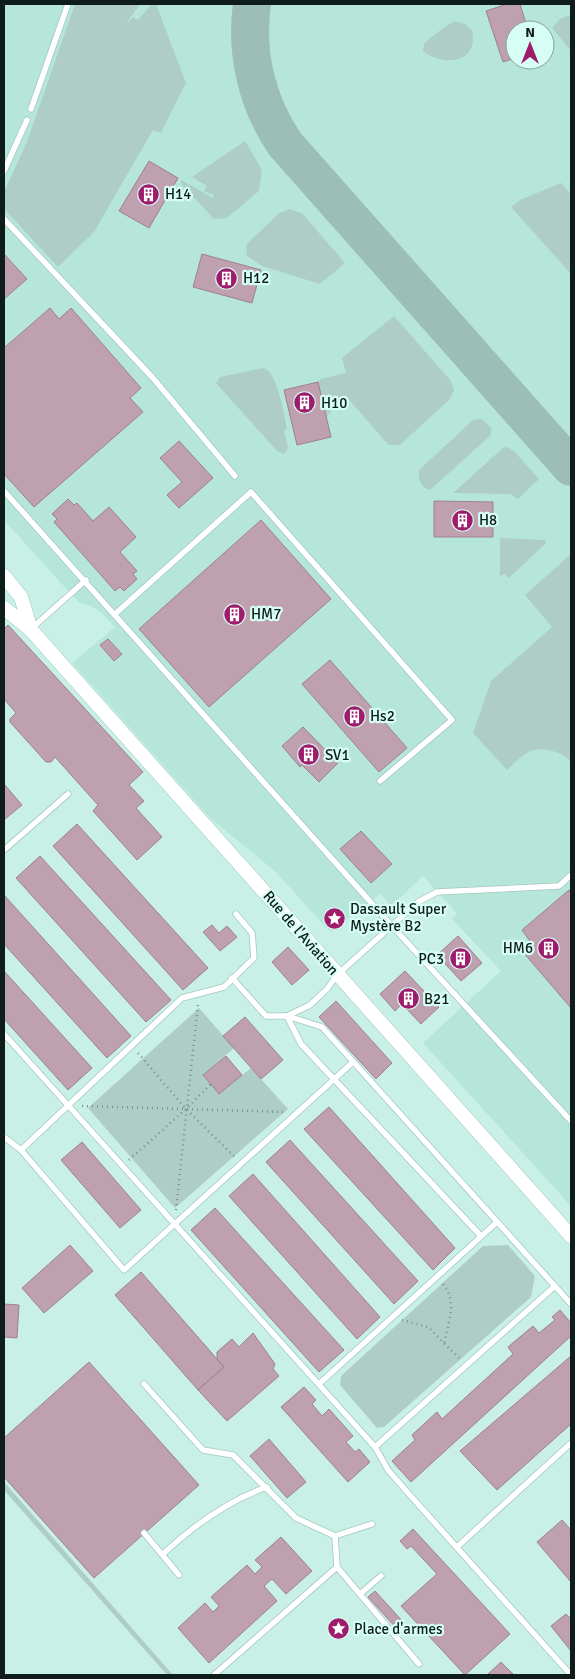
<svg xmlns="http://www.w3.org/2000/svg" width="575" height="1679" viewBox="0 0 575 1679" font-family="Signika,sans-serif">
<rect width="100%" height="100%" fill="#c9f0e7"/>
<path fill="#b6e6da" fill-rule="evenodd" d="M4 4H571V1206L423 1043 501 971 452 919 457 914 423 876 391 906 381 894 330 932 275 871 211 819 72 663 115 627 101 612 89 605 79 603 4 520ZM515 30H545V60H515Z"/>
<g fill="#aecdc5">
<path d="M75 4H140L126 24 133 17 138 20 152 4H156L186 83 161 133 153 130 94 232 58 267 5 210 4 192 27 142Z"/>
<path d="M571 15V51L552 28 560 19Z"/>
<path d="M455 21 465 24 472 30C479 64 443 67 423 51L424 44C433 35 444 27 455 21Z"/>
<path d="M245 141 262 170 259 191 227 218 214 219 181 184V180L213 198 214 195 204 191 207 186 192 177Z"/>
<path d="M561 183 571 194V274L511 207 520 200Z"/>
<path d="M290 209 302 213 345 263 320 284 262 266 247 256 246 246 249 242 279 213Z"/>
<path d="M394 316 451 381 454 390 450 399 400 445H389L385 441 345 395 326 417 318 382 321 379 346 373 342 358Z"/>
<path d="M263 368C277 370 284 414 287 429L284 431 288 448 284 454 277 451 216 383 220 377Z"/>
<path d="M482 419 491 428V435L430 490C420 487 418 479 419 470L473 420Z"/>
<path d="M507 447 514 451 539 479 518 499 511 494 453 493 503 448Z"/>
<path d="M500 538 545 540 546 543 509 578 504 574 500 576Z"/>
<path d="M571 554V762C563 752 542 746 530 751 522 755 514 764 507 770L473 733 491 681 552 627 525 595Z"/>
<path d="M199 1008 234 1048 203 1075 219 1094 251 1068 288 1109 175 1208 88 1108Z"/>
<path d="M508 1245 535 1276 531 1297 384 1427 377 1428 340 1385 341 1376 483 1246Z"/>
<path d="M4 1482 173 1675H167L4 1490Z"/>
</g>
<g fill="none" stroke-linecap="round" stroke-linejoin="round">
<path stroke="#9cbeb6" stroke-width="38" d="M252 4C245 53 257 103 285 144L571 467"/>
</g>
<g fill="#bea0ae" stroke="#9f808e">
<path d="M507 4H520L528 30H515V58L503 62 486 11Z"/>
<path d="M149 161 178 178 149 228 119 211Z"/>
<path d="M4 254 27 279 4 299Z"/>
<path d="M202 254 261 270 252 303 193 287Z"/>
<path d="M50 308 59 319 71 308 141 388 130 398 143 412 34 507 4 474V348Z"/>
<path d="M318 382 331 437 297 445 284 390Z"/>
<path d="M179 441 213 478 179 508 167 495 182 482 160 458Z"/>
<path d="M68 499 74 505 77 503 93 521 109 507 136 537 120 552 137 571 133 574 137 579 124 591 120 587 115 591 54 522 57 519 52 514Z"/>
<path d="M434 501 493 502V537H434Z"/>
<path d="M261 520 331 599 209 707 139 629Z"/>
<path d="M8 625 143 772 129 785 144 801 136 808 162 837 137 860 93 811 98 805 55 757 51 762H46L10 722V719L16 713 4 699V629Z"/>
<path d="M108 639 122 654 114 661 100 645Z"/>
<path d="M330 660 407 748 379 772 302 684Z"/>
<path d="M303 727 338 763 319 782 302 765 300 767 282 746Z"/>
<path d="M4 784 22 805 5 819 4 818Z"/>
<path d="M77 824 208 968 183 990 53 846Z"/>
<path d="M361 831 392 864 371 883 340 849Z"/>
<path d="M40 856 171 1000 146 1022 16 878Z"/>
<path d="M569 890 571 893V1008L523 952 532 944 522 930Z"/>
<path d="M4 895 131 1036 107 1058 4 944Z"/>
<path d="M212 925 219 933 227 926 237 937 220 951 203 932Z"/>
<path d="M458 936 482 963 461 981 437 955Z"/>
<path d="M288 947 309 970 292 985 272 962Z"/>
<path d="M4 971 92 1068 68 1090 4 1019Z"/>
<path d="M405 971 439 1007 421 1024 402 1004 395 1011 380 994Z"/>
<path d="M336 1001 392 1063 376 1079 319 1017Z"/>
<path d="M245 1017 283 1060 261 1079 223 1036Z"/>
<path d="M226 1056 242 1075 219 1094 203 1075Z"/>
<path d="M329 1107 455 1248 433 1270 304 1129Z"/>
<path d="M290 1140 418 1281 394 1304 266 1162Z"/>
<path d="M82 1142 141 1210 120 1228 61 1160Z"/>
<path d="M253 1174 380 1317 357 1339 229 1196Z"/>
<path d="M215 1208 344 1350 319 1372 191 1230Z"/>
<path d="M70 1245 93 1271 44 1313 22 1288Z"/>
<path d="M141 1272 224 1367 198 1390 115 1295Z"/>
<path d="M4 1304 19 1305 17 1338 4 1337Z"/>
<path d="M560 1310 571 1323V1336L411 1482 392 1461 415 1440 412 1435 437 1412 442 1419 513 1354 508 1347 533 1326 539 1333 555 1320 552 1317Z"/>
<path d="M253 1333 275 1364 273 1369 279 1376 227 1421 198 1390 224 1367 217 1359V1352L232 1339 239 1347Z"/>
<path d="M571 1356V1424L497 1490 460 1451Z"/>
<path d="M89 1362 199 1485 94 1578 4 1477V1438Z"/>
<path d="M304 1387 316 1400 312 1404 322 1416 329 1409 353 1436 346 1442 355 1452 359 1449 370 1462 348 1482 281 1407Z"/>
<path d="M269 1439 306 1482 287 1498 250 1456Z"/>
<path d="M562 1520 571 1530V1582L537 1542Z"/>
<path d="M413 1529 510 1634 465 1675 401 1606 437 1574 411 1546 407 1549 400 1541Z"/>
<path d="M281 1537 312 1571 286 1594 272 1579 264 1586 277 1601 209 1663 178 1628 205 1603 213 1612 219 1606 211 1597 247 1565 255 1574 262 1567 255 1560Z"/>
<path d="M375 1591 405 1624 398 1630 368 1597Z"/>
<path d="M566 1614 571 1619V1651L551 1626Z"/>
<path d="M501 1662 514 1675H487Z"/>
</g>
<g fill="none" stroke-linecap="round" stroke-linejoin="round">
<defs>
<g id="service">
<path d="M31 109 68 4"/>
<path d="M4 171 27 120"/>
<path d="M4 219 153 378 235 476"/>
<path d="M4 491 392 926 571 1121"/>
<path d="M115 614 251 492 452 720 380 781"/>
<path d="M32 628 86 580"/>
<path d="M4 850 68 794"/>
<path d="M236 914 252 933 254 958 224 987 182 998 21 1150 124 1270 353 1062"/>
<path d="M232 978 266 1016H287L322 1027 571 1304"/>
<path d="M287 1016 310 1005 327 989 337 975 418 902 437 892 559 886 571 875"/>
<path d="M287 1016 301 1044 481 1236"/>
<path d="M4 1034 375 1447 388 1470 409 1494 571 1675"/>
<path d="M4 1137 21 1150"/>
<path d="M144 1384 203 1450 233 1455 296 1518 335 1536 372 1524"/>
<path d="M319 1384 497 1222"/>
<path d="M375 1447 555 1286"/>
<path d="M144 1533 179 1575"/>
<path d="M335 1536 337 1567 419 1664"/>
<path d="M457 1547 571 1443"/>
<path d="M163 1554C194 1525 227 1501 267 1487"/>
<path d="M360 1594 381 1576"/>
<path d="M214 1675 337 1567"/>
</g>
<g id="tertiary">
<path d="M4 576 21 597 31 630 4 608"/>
<path d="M31 630 571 1236"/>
</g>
</defs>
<use href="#service" stroke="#a2c8bf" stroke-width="7"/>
<use href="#tertiary" stroke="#a2c8bf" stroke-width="15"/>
<g stroke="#76928c" stroke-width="2.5" stroke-dasharray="1 4" stroke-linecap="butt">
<path d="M138 1053 186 1109 235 1157"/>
<path d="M82 1106 284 1112"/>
<path d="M129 1160 186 1109 211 1084"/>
<path d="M176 1210 198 1004"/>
<path d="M443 1284C458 1301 448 1324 444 1344"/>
<path d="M402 1320 428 1327 459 1358"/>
</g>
<use href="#service" stroke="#fff" stroke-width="5.5"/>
<use href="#tertiary" stroke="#fff" stroke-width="14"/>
</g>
<defs>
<symbol id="building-disc" viewBox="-11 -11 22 22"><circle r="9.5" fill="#9f1c6d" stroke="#d6fef4"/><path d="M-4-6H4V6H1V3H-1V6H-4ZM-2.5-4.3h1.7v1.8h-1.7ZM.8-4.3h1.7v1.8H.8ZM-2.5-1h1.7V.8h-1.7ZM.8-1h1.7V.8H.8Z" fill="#fff"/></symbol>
<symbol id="sight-disc" viewBox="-11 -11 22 22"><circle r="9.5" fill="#9f1c6d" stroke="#d6fef4"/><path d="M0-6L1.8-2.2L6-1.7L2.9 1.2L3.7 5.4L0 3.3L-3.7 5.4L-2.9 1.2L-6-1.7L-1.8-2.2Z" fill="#fff"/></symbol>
</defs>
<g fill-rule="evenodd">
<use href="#building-disc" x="136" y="182" width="25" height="25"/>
<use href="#building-disc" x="214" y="266" width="25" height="25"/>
<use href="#building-disc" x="292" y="390" width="25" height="25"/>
<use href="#building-disc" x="450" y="508" width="25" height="25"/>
<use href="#building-disc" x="222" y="602" width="25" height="25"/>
<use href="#building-disc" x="342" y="704" width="25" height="25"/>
<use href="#building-disc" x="296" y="742" width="25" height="25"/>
<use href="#sight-disc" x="322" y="906" width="25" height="25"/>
<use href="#building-disc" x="536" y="936" width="25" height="25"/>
<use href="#building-disc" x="448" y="946" width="25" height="25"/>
<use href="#building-disc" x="396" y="986" width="25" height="25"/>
<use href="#sight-disc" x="326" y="1616" width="25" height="25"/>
</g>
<g text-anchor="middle" stroke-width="4.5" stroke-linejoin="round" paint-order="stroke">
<g font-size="15" fill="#0f1d1a" stroke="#d6fef4" text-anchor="start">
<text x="165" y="199">H14</text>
<text x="243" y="283">H12</text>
<text x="321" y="408">H10</text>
<text x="479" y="525">H8</text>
<text x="251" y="619">HM7</text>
<text x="370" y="721">Hs2</text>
<text x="325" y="760">SV1</text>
<text x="350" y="914">Dassault Super<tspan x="350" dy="17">Mystère B2</tspan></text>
<text x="533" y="953" text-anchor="end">HM6</text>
<text x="444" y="964" text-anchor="end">PC3</text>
<text x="424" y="1004">B21</text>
<text x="354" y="1634">Place d'armes</text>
</g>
<g font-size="15" fill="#0f1d1a" stroke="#d6fef4">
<text transform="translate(301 933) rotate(49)" y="5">Rue de l'Aviation</text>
</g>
</g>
<rect width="575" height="1679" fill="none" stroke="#0f1d1a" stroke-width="10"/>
<g transform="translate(530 45)"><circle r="24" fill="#d6fef4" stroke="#86a49d"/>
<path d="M0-4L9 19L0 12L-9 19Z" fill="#9f1c6d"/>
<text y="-8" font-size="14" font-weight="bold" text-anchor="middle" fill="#0f1d1a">N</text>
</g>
</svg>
